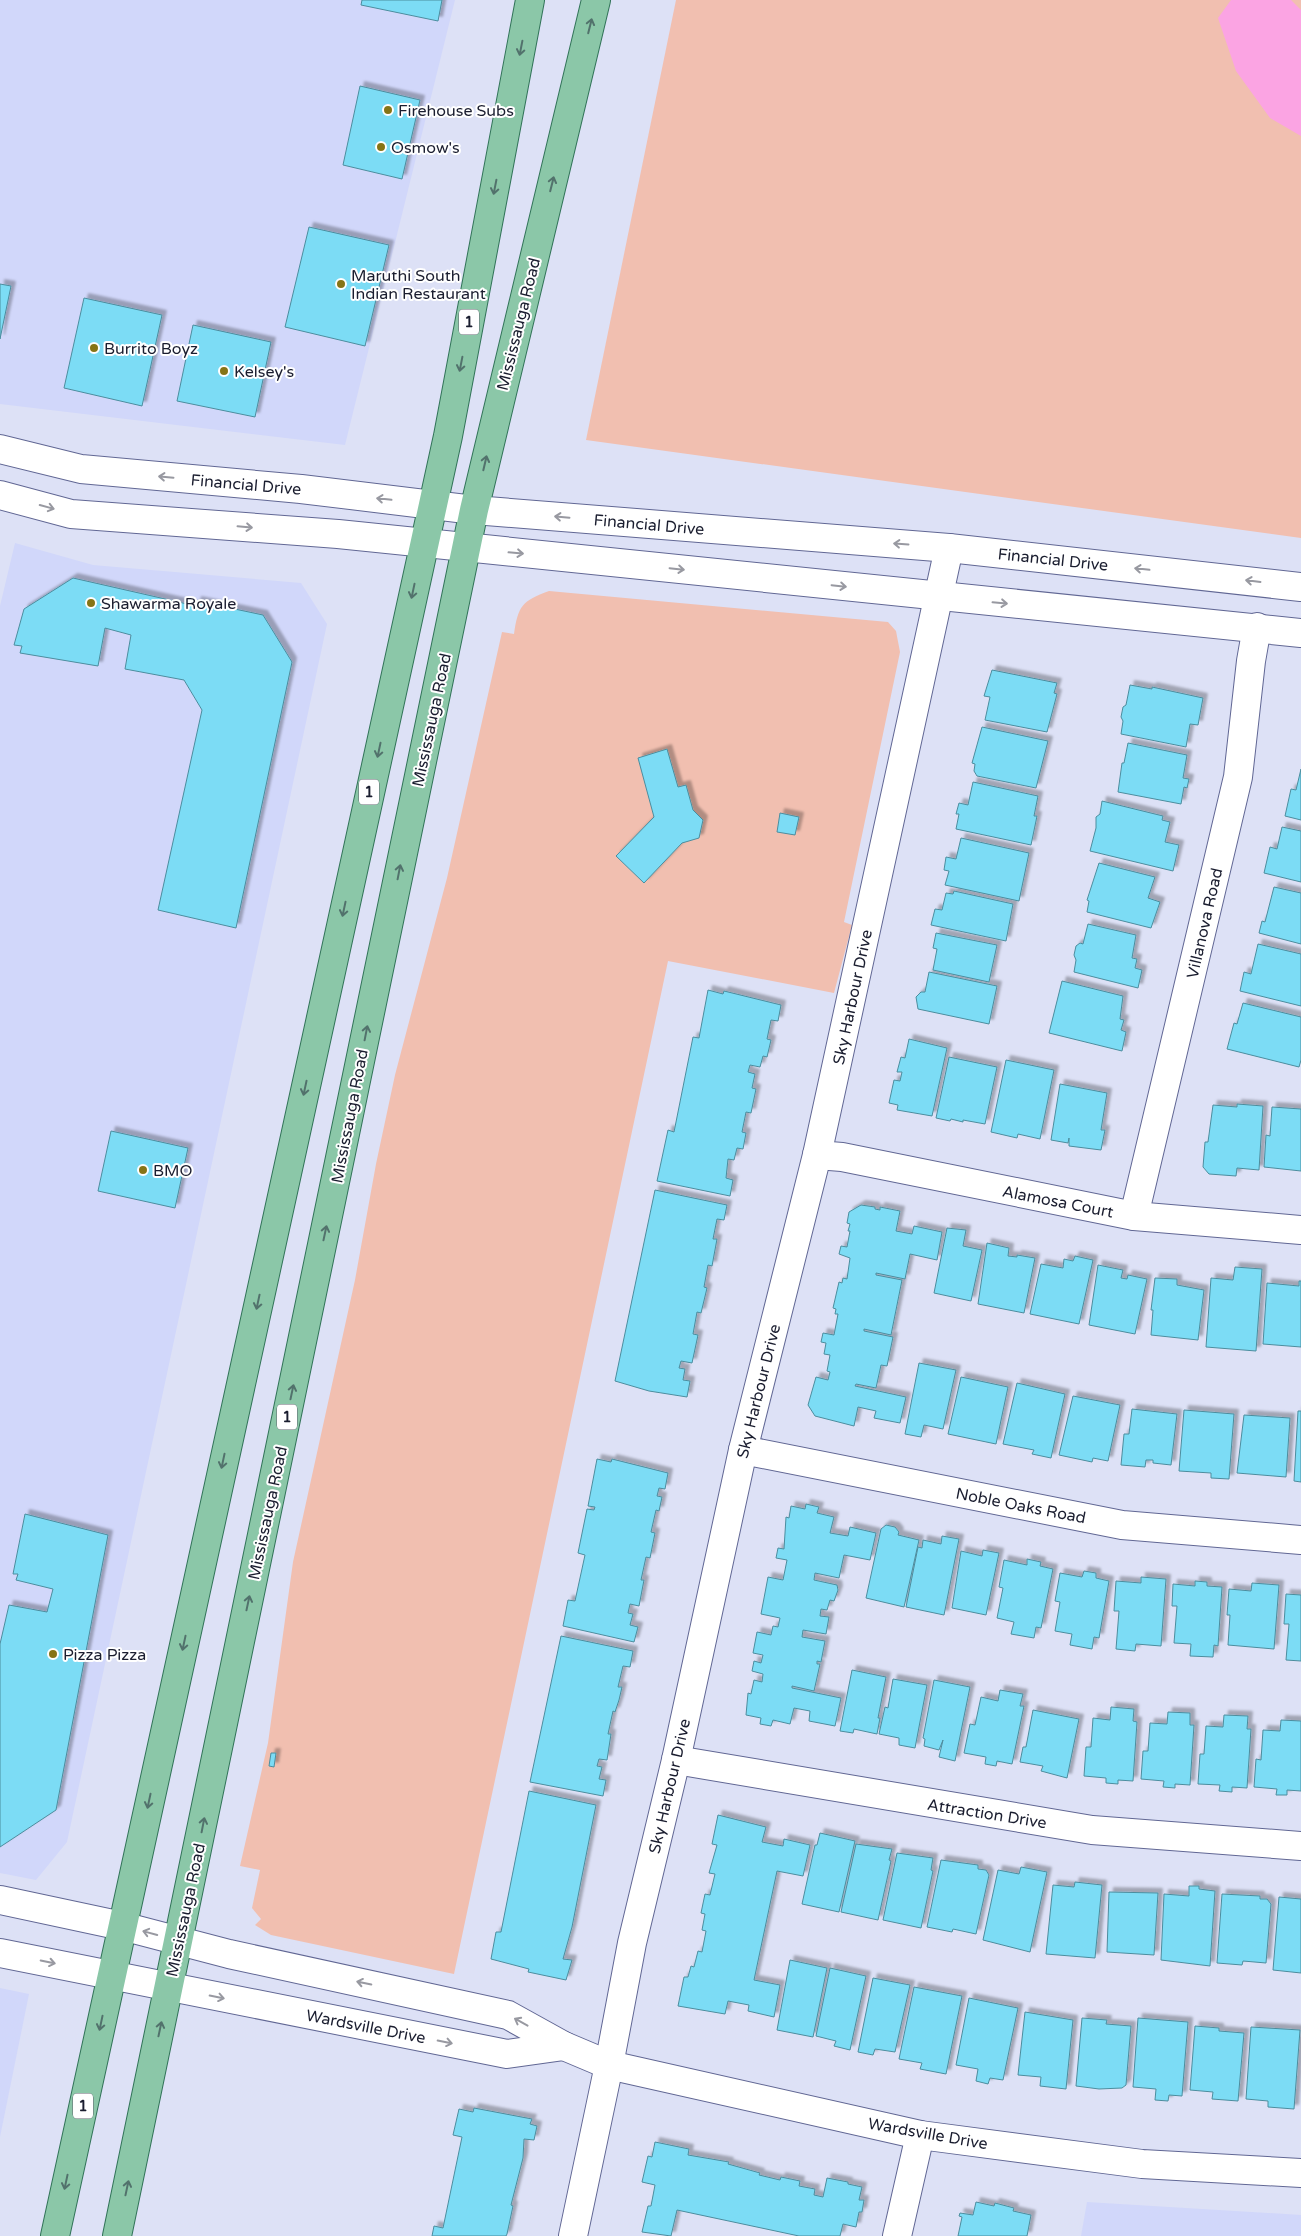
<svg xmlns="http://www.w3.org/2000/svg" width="1301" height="2236" viewBox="0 0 1301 2236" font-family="'Varela Round',sans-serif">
<defs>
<filter id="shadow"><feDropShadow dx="4.5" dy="-4.5" stdDeviation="1" flood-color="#0004"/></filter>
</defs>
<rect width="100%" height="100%" fill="#dde1f6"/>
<g fill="#d1d7fa">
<path d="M0 0H455L345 445 0 404Z"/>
<path d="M15 543 93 565 301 583 327 624 67 1842 36 1880 0 1873V606Z"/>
<path d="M0 1988 29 1994 0 2137Z"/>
<path d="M1087 2202 1301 2215V2236H1081Z"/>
</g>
<g fill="#f1bfb0">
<path d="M676 0H1301V538L586 440Z"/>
<path d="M549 591 888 622 896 631 900 652 844 922 852 925 834 993 668 961 454 1974 271 1935 255 1925 261 1919 252 1908 260 1870 240 1866 268 1743 293 1562 355 1280 376 1164 395 1075 447 878 502 632 514 634C518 606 522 601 549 591Z"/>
</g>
<path fill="#fba4e3" d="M1231 0H1291L1301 10V136L1270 118 1236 71 1218 18Z"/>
<g fill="#7cdcf5" stroke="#4c8d9e" filter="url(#shadow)">
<path d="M362 0H442L438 21 361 5Z"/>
<path d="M360 86 420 100 402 179 343 165Z"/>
<path d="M309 227 389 245 365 346 285 327Z"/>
<path d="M0 284 11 286 0 339Z"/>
<path d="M84 298 162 315 142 406 64 388Z"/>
<path d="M193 325 271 342 255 417 177 401Z"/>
<path d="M73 578 196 606 197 601 263 615 292 662 236 928 158 910 202 710 184 680 125 669 131 635 105 628 98 666 20 653 22 646 14 645 24 609Z"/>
<path d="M992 670 1057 683 1054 693 1057 694 1047 732 985 720 990 697 984 696Z"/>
<path d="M1130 685 1152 689V687L1203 698 1198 725 1190 724 1186 747 1121 734 1123 721 1121 717 1123 707 1126 705Z"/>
<path d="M982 727 1048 741 1036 788 977 776 974 771 975 764 972 763Z"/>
<path d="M1128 743 1187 755 1183 778 1189 779 1187 788 1184 787 1181 804 1118 792 1122 763H1124Z"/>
<path d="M667 749 678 787 686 785 693 810 703 820 699 838 682 843 644 883 616 856 654 817 638 758Z"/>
<path d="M1301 769V820L1285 816 1291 789 1296 790Z"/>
<path d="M973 782 1038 796 1034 816H1037L1031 845 956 829 959 814H956L959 803 968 805Z"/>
<path d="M1102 801 1163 816 1162 820 1170 822 1165 842 1179 845 1173 871 1090 851 1096 828V817L1100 814Z"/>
<path d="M780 813 799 817 795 835 777 832Z"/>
<path d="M1282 827 1301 831V882L1264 873 1270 847 1277 849Z"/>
<path d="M961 838 1029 853 1019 901 945 885 949 871 944 870 946 857 956 859Z"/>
<path d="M1099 863 1155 877 1148 898 1160 902 1151 928 1087 912 1089 901 1087 900Z"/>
<path d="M1274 887 1301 893V944L1259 933 1262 921 1265 922Z"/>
<path d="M954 891 1013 904 1006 941 931 925 935 909 942 910 946 893 953 894Z"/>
<path d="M1088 924 1136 935 1132 958 1137 959 1135 968 1142 970 1138 988 1074 972 1076 960 1074 955 1076 946 1080 943 1083 944Z"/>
<path d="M936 933 997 945 989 982 933 970 937 949 933 948Z"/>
<path d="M1258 944 1301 954V1006L1240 991 1244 972 1251 974Z"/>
<path d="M929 972 997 986 989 1024 918 1009 916 997 921 992H925Z"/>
<path d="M1062 981 1123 996 1120 1019 1124 1020 1121 1030 1126 1032 1122 1051 1049 1033Z"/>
<path d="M708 990 723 994 724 991 781 1005 778 1021 771 1020 767 1039 771 1040 767 1057 763 1056 760 1067 750 1065 748 1072 755 1074 752 1088 756 1089 751 1113 746 1112 742 1132 746 1133 743 1149 737 1148 734 1160 728 1159 726 1178 733 1180 730 1196 657 1181 668 1130 674 1132 693 1037 699 1038Z"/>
<path d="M1243 1003 1301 1017V1060L1299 1067 1227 1049 1234 1023 1237 1024Z"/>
<path d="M909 1039 947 1048 932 1116 897 1110 898 1105 889 1103 894 1080 900 1081 902 1072H897L901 1057 905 1058Z"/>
<path d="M949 1057 997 1067 985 1124 963 1120V1122L951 1119 950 1121 936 1118Z"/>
<path d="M1006 1060 1054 1070 1040 1139 1018 1134 1017 1138 991 1132Z"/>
<path d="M1060 1084 1107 1093 1101 1130H1105L1101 1150 1069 1146V1138L1068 1143 1051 1140Z"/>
<path d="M1237 1104 1263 1106 1259 1170 1237 1168 1236 1176 1209 1174 1203 1167 1205 1142H1208L1213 1105 1237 1107Z"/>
<path d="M1272 1107 1301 1109V1171L1264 1167 1266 1135 1270 1136Z"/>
<path d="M111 1131 188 1148 175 1208 98 1191Z"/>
<path d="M655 1190 727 1205 724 1220 717 1219 713 1239H717L712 1266 708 1265 704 1287 707 1288 701 1313 697 1312 693 1334 698 1335 692 1363 681 1361 679 1368 685 1369 683 1380 690 1381 687 1397 649 1391 615 1381Z"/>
<path d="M861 1205 875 1207V1209L880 1210V1207L900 1211 896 1231 912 1234 914 1226 942 1232 937 1260 910 1254 905 1279 876 1273V1275L902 1280 891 1335 864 1329V1331L893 1337 887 1366 881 1365 876 1388 856 1384 855 1386 906 1397 900 1423 874 1418 876 1411 858 1407 854 1426 815 1416 808 1405 816 1377 828 1380 830 1372 827 1371 830 1355 824 1354 826 1343 821 1342 823 1333 834 1335 838 1314H835L836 1309 833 1308 839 1282 842 1283 843 1278 847 1279 850 1258 839 1254 841 1246 847 1247 850 1231H848L850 1224 847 1223 849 1212Z"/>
<path d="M947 1228 966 1230 963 1246 982 1250 971 1301 934 1293Z"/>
<path d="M987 1243 1009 1248 1008 1256 1017 1257V1255L1035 1258 1024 1313 978 1304Z"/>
<path d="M1075 1256 1093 1260 1079 1324 1030 1314 1041 1264 1063 1268 1064 1259 1073 1261Z"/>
<path d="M1098 1265 1123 1270 1121 1278 1127 1279 1128 1275 1147 1279 1135 1334 1089 1325Z"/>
<path d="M1235 1267 1262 1269 1256 1351 1206 1347 1211 1278 1233 1280Z"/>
<path d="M1155 1278 1177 1279V1285L1204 1290 1198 1340 1151 1335 1153 1310H1151Z"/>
<path d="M1299 1281H1301V1347L1263 1344 1267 1283 1299 1286Z"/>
<path d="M919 1363 956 1370 943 1429 924 1425 921 1437 905 1434Z"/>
<path d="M961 1377 1008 1387 996 1444 948 1434Z"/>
<path d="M1017 1383 1065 1394 1051 1458 1032 1454 1034 1450 1003 1444Z"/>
<path d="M1073 1396 1120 1405 1108 1461 1093 1458 1092 1462 1059 1455Z"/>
<path d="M1132 1409 1177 1414 1171 1465 1153 1463V1460H1146L1145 1467 1121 1465 1124 1434H1129Z"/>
<path d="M1184 1410 1234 1414 1229 1479 1211 1478V1473L1179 1471Z"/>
<path d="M1298 1411H1301V1482L1294 1481Z"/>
<path d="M1244 1415 1290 1418 1286 1477 1237 1473Z"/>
<path d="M597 1459 611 1462 612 1459 668 1473 665 1489 659 1488 657 1496 662 1497 659 1511 656 1510 651 1532 655 1533 650 1558 646 1557 641 1580H644L639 1606 630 1604 628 1613 633 1614 630 1625 638 1627 634 1642 563 1626 568 1600 575 1601 585 1555 578 1553 587 1509 594 1510 595 1507 588 1506Z"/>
<path d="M806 1504 819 1507 817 1513 834 1517 830 1533 848 1536 850 1527 876 1533 870 1560 844 1555 839 1578 815 1573 814 1580 837 1585 838 1590 834 1601 830 1600 827 1610 821 1609 820 1616 829 1617 826 1634 803 1630 802 1637 825 1641 821 1662 817 1661V1664H820L814 1691 792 1686V1688L841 1698 835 1726 809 1721 810 1711 794 1708 790 1724 773 1720 771 1726 760 1724 761 1718 746 1715 748 1693 751 1694 754 1680 762 1682 763 1674 752 1671 754 1661 761 1663 763 1655 753 1653 757 1632 771 1635 773 1626 778 1627 780 1618 761 1614 768 1577 783 1580 787 1560 776 1558 778 1548 784 1549 786 1517 789 1518 791 1506 805 1509Z"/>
<path d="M25 1514 108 1535 56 1810 0 1847V1644L9 1605 47 1612 53 1589 16 1580 18 1574H13Z"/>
<path d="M886 1525 895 1527 899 1532 898 1535 919 1540 904 1607 866 1598 881 1529Z"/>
<path d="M942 1536 959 1539 944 1615 906 1607 918 1547 922 1548 923 1540 941 1544Z"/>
<path d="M983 1550 999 1553 986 1615 952 1608 961 1551 982 1556Z"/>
<path d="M1027 1559 1041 1562 1040 1566 1053 1569 1041 1628 1036 1627 1034 1638 1011 1634 1014 1622 997 1618 1003 1588 999 1587 1004 1560 1027 1565Z"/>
<path d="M1084 1571 1096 1573V1578L1109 1581 1099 1638 1094 1637 1092 1649 1070 1645 1072 1634 1055 1631 1060 1602 1055 1601 1060 1573 1082 1577Z"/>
<path d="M1141 1577 1166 1579 1161 1646 1136 1644 1135 1651 1116 1649 1119 1611H1114L1116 1581 1141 1583Z"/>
<path d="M1195 1581 1207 1582V1586L1222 1587 1218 1646 1214 1645 1213 1657 1190 1656 1191 1644 1174 1643 1177 1606H1172L1173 1584 1195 1586Z"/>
<path d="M1252 1583 1279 1585 1274 1649 1228 1645 1230 1615H1227L1229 1589 1251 1591Z"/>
<path d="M1286 1594 1301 1595V1661L1286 1660 1289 1624H1284Z"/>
<path d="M561 1636 633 1651 630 1667 623 1666 618 1687H622L619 1700 615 1712 613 1711 608 1734H611L607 1760 599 1759 597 1766 602 1767 599 1779 606 1780 603 1796 530 1782Z"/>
<path d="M852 1670 886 1677 878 1718H880L877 1734 854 1729 853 1733 840 1731Z"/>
<path d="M893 1679 927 1685 915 1748 899 1745V1738L879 1734 885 1707 888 1708Z"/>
<path d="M934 1680 970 1687 955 1761 939 1757 943 1740 939 1750 924 1746 925 1739 923 1738Z"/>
<path d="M1000 1690 1023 1694 1020 1706H1024L1012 1764 997 1761 996 1766 985 1764 986 1757 964 1753 970 1724 975 1725 981 1697 998 1701Z"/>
<path d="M1111 1707 1134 1709 1133 1721 1137 1722 1133 1781 1118 1780V1784L1106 1783V1778L1084 1776 1086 1747H1091L1093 1718 1110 1720Z"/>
<path d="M1033 1710 1079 1719 1067 1778 1041 1771 1043 1766 1020 1762 1023 1747H1026Z"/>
<path d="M1168 1712 1190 1713V1725H1194L1190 1785 1175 1784V1788L1163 1787 1164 1781 1141 1779 1143 1751H1148L1150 1723 1167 1724Z"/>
<path d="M1224 1715 1248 1716 1247 1729H1251L1247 1788 1232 1787V1792L1219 1791 1220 1785 1198 1784 1200 1754H1204L1206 1726 1223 1727Z"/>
<path d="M1281 1720 1301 1721V1791L1287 1790V1795H1276L1277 1789 1254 1787 1256 1759 1261 1760 1263 1730 1280 1731Z"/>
<path d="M271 1753H276L274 1767 269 1766Z"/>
<path d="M529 1791 596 1805 572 1927 563 1959 572 1960 566 1980 528 1972 529 1969 491 1959 496 1932H501Z"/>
<path d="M718 1815 766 1827 762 1842 783 1846 784 1839 810 1845 803 1876 777 1871 754 1980 780 1985 774 2017 748 2011 749 2005 728 2001 725 2014 678 2006 684 1977H688L691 1966 694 1967 698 1951 702 1952 706 1931 702 1930 705 1914 701 1913 705 1894 710 1895 715 1874 709 1873 717 1845 712 1844Z"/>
<path d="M820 1833 855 1841 839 1912 802 1904 815 1845H817Z"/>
<path d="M856 1844 892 1849 889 1860 891 1861 878 1920 841 1912Z"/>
<path d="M897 1853 933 1858 931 1870 933 1871 921 1928 883 1920Z"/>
<path d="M941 1860 978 1865V1869L986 1870 989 1875 976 1934 953 1929 952 1932 927 1927Z"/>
<path d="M1021 1867 1047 1872 1030 1952 983 1940 998 1870 1019 1874Z"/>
<path d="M1075 1882 1102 1885 1095 1958 1046 1954 1053 1885 1074 1887Z"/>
<path d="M1189 1886H1199V1889L1215 1891 1210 1966 1161 1960 1164 1894 1189 1896Z"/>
<path d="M1109 1892 1158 1893 1154 1955 1107 1952Z"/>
<path d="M1222 1894 1260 1896V1899H1267L1271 1904 1266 1963 1243 1961 1242 1965 1217 1963Z"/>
<path d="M1279 1897 1301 1899V1973L1273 1970Z"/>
<path d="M790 1960 827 1968 813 2037 777 2030Z"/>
<path d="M830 1968 866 1976 850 2050 834 2046 836 2041 816 2036Z"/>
<path d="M873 1978 910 1985 895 2052 875 2049 873 2055 858 2052Z"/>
<path d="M914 1987 962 1996 946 2074 920 2069 922 2063 899 2059Z"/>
<path d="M969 1998 1018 2008 1003 2080 990 2078 988 2084 976 2081 978 2069 956 2065Z"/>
<path d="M1025 2012 1073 2020 1066 2089 1040 2086 1041 2077 1018 2075Z"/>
<path d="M1082 2018 1107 2020 1106 2024 1131 2026 1126 2085 1122 2088 1099 2089 1076 2086Z"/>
<path d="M1138 2018 1188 2022 1182 2096 1169 2095 1168 2101 1155 2100 1156 2089 1133 2087Z"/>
<path d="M1195 2026 1219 2028V2031L1244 2033 1238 2101 1212 2099 1213 2092 1190 2090Z"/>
<path d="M1251 2027 1300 2030 1294 2109 1268 2107V2101L1246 2099Z"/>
<path d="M474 2108 532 2119 530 2124 537 2126 534 2140 524 2139 523 2158 511 2205 513 2206 507 2234 506 2236H432L434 2226 443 2228 462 2137 453 2135 459 2109 473 2112Z"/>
<path d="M655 2142 689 2149 688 2155 729 2162 728 2164 760 2173 759 2175 780 2180 781 2177 800 2181 799 2186 815 2189 814 2195 823 2197 827 2178 848 2182V2184L862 2187 859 2200H864L862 2212H859L856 2227 843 2224 840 2236H799L677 2210 671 2236 642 2232 648 2206H651L655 2185 642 2182 648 2156 652 2157Z"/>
<path d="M976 2202 994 2206 995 2203 1014 2208 1013 2211 1031 2215 1027 2236H958L962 2217 959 2216 960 2213 973 2215Z"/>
</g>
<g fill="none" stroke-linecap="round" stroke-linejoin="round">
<defs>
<g id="minor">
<path d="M0 449 81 469 301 489 474 510 949 548 1301 587"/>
<path d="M0 495 71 514 338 534 1301 633"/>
<path d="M817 1155 842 1157 1134 1216 1301 1230"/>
<path d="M1134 1216 1238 777 1251 661 1257 627"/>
<path d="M743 1450 1122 1525 1301 1540"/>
<path d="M676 1760 1092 1830 1301 1846"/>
<path d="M0 1900 122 1926 229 1954 508 2015 564 2046 609 2065 920 2135 1142 2164 1301 2173"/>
<path d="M0 1953 507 2054 564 2046"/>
<path d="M573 2236 609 2065 632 1943 676 1760 743 1450 817 1155 949 548"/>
<path d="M897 2236 920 2135"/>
</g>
<g id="major">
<path d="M55 2236 448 436 530 0"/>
<path d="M117 2236 474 510 596 0"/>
</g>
</defs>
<use href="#minor" stroke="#616794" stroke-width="30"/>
<use href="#major" stroke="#317358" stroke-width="30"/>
<use href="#minor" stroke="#fff" stroke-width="28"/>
<use href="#major" stroke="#8bc7a8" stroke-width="28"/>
</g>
<defs><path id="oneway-shaft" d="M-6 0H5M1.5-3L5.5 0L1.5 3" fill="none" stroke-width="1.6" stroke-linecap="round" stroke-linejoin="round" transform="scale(1.25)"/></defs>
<g stroke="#52726c">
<use href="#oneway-shaft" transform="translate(590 26) rotate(-76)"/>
<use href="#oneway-shaft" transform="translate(521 48) rotate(101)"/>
<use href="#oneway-shaft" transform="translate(552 184) rotate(-76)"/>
<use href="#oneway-shaft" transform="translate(495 187) rotate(101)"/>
<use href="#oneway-shaft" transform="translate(461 364) rotate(101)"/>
<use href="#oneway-shaft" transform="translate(485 463) rotate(-77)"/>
<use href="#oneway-shaft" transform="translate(413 591) rotate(102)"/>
<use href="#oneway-shaft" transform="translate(379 750) rotate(102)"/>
<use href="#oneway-shaft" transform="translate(399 872) rotate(-79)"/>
<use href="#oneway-shaft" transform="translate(344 909) rotate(102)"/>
<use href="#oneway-shaft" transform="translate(366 1033) rotate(-79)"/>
<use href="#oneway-shaft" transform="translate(305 1088) rotate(102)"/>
<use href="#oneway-shaft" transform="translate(325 1233) rotate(-78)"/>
<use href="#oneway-shaft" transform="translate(258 1302) rotate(102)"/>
<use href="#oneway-shaft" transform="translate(292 1392) rotate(-78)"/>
<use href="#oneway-shaft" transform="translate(223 1461) rotate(102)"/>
<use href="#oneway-shaft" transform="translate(248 1603) rotate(-78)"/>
<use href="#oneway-shaft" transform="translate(184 1643) rotate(102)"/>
<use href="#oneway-shaft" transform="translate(149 1801) rotate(102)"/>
<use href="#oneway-shaft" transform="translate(203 1825) rotate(-79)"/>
<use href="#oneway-shaft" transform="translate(101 2023) rotate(102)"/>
<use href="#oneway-shaft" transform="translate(160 2029) rotate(-78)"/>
<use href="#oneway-shaft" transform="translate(66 2182) rotate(102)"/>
<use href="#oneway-shaft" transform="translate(127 2188) rotate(-78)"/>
</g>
<g stroke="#9899a1">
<use href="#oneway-shaft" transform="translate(166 477) rotate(-175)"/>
<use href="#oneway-shaft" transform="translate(384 499) rotate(-174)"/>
<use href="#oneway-shaft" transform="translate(47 507) rotate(15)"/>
<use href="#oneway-shaft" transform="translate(562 517) rotate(-175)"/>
<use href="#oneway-shaft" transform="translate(245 527) rotate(5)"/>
<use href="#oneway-shaft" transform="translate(901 544) rotate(-176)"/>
<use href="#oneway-shaft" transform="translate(516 553) rotate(5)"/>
<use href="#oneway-shaft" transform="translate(677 569) rotate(6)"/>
<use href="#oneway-shaft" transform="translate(1142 569) rotate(-174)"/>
<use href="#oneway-shaft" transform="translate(1253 581) rotate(-173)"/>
<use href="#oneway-shaft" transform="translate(839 586) rotate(6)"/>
<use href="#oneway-shaft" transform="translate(1000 603) rotate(5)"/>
<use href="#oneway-shaft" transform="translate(150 1933) rotate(-165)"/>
<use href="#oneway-shaft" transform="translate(48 1962) rotate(12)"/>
<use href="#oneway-shaft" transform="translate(364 1983) rotate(-168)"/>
<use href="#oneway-shaft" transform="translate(217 1997) rotate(11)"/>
<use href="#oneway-shaft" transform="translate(521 2022) rotate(-151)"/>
<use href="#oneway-shaft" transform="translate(445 2042) rotate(11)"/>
</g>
<g fill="#867416" stroke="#fff" stroke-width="2">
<circle cx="388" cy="110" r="5"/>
<circle cx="381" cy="147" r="5"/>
<circle cx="341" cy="284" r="5"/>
<circle cx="94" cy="348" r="5"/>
<circle cx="224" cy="371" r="5"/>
<circle cx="91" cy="603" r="5"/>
<circle cx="143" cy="1170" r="5"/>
<circle cx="53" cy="1654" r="5"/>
</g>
<g text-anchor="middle" stroke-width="4" stroke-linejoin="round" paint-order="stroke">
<g fill="#fff" stroke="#5f616d" stroke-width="1">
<rect x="459" y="309.5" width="20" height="25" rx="4"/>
<rect x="359" y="779.5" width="20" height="25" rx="4"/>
<rect x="277" y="1404.5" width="20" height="25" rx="4"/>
<rect x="73" y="2093.5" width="20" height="25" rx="4"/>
</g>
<g font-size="15" font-weight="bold" fill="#1a1d2f">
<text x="469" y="327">1</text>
<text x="369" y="797">1</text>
<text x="287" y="1422">1</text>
<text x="83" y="2111">1</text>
</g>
<g font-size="16" fill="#1a1d2f" stroke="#fff" text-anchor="start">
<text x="398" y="116">Firehouse Subs</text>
<text x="391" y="153">Osmow's</text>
<text x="351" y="281">Maruthi South<tspan x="351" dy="18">Indian Restaurant</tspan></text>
<text x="104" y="354">Burrito Boyz</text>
<text x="234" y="377">Kelsey's</text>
<text x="101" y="609">Shawarma Royale</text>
<text x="153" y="1176">BMO</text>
<text x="63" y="1660">Pizza Pizza</text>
</g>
<g font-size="16" fill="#1a1d2f" stroke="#fff">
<text transform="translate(518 324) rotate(-76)" y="6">Mississauga Road</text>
<text transform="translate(246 484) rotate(5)" y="6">Financial Drive</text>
<text transform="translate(649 524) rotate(5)" y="6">Financial Drive</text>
<text transform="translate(1053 559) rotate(6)" y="6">Financial Drive</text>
<text transform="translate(431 720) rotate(-78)" y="6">Mississauga Road</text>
<text transform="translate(1204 923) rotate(-77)" y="6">Villanova Road</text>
<text transform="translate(852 997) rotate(-78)" y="6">Sky Harbour Drive</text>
<text transform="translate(349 1116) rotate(-79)" y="6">Mississauga Road</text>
<text transform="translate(1058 1201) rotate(11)" y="6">Alamosa Court</text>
<text transform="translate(758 1391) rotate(-76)" y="6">Sky Harbour Drive</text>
<text transform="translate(1021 1505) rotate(11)" y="6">Noble Oaks Road</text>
<text transform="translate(267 1513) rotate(-78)" y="6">Mississauga Road</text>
<text transform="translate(669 1786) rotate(-77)" y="6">Sky Harbour Drive</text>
<text transform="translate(987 1813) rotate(9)" y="6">Attraction Drive</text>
<text transform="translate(185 1910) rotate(-78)" y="6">Mississauga Road</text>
<text transform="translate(366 2026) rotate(11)" y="6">Wardsville Drive</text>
<text transform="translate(928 2133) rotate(10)" y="6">Wardsville Drive</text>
</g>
</g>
</svg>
